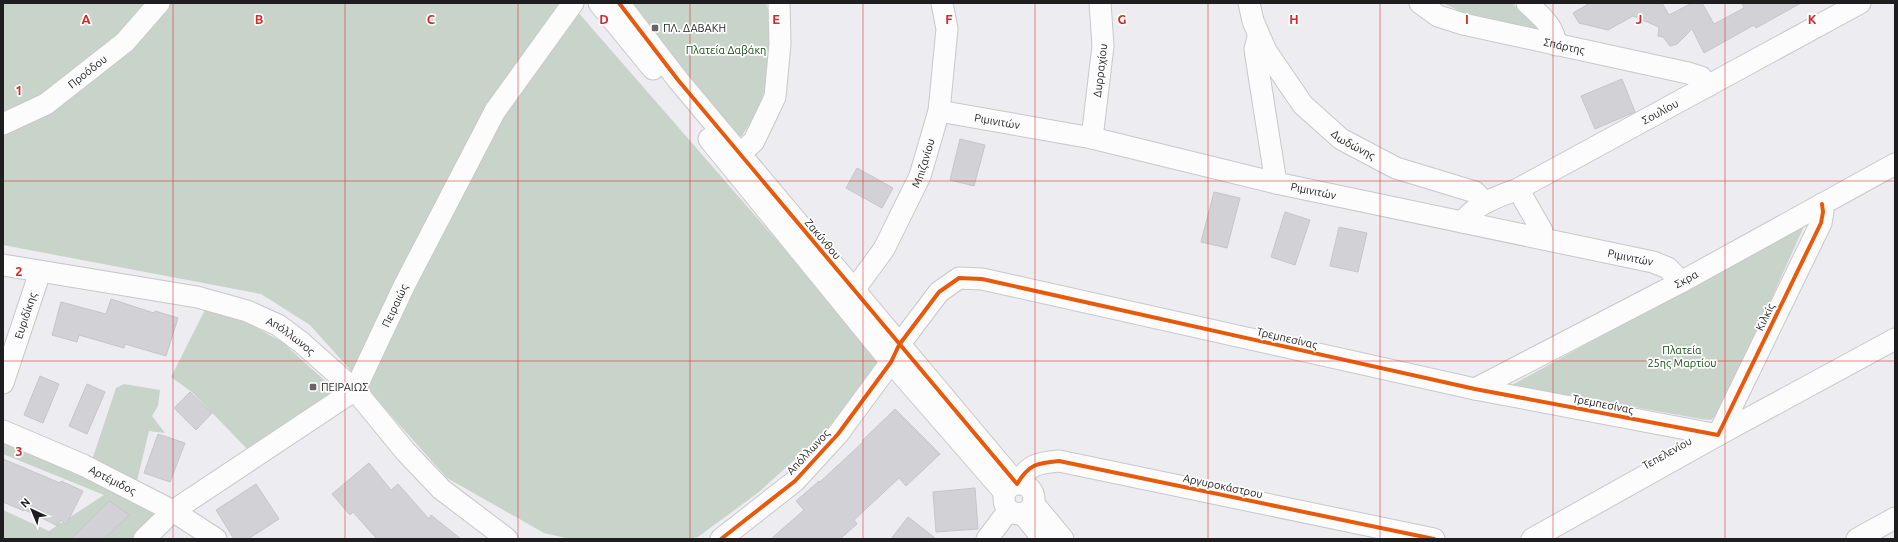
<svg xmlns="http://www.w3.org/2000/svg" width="1898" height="542" viewBox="0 0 1898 542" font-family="Ubuntu,sans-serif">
<rect width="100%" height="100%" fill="#ececf1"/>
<g fill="#c8d4c9">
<path d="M3 3H570L881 360 824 433 759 492 698 537 687 539H570L544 533 447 478 310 325 261 294 3 245Z"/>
<path d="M626 3H766C778 37 771 77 758 109 754 118 747 127 742 136H738Z"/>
<path d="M1443 3H1512L1541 31 1461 12Z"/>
<path d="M1805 224 1721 411 1711 420 1701 419 1512 385Z"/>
<path d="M205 310 239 318 282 342 342 396 252 454 193 393 171 377Z"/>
<path d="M124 384 160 390 158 406 152 416 165 433 149 431 136 485 91 463 116 388Z"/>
<path d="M3 440 89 476 160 515 133 539H3V510L49 531 104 495 3 454Z"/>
</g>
<g fill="#d2d2d6" stroke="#c6c6c9">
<path d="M1590 3H1662L1669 15 1692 3H1702L1714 24 1744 8 1742 3H1801L1756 28 1754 25 1704 53 1692 29 1677 44 1670 46 1663 37 1658 36 1659 27 1633 16 1608 30 1579 23 1573 13Z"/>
<path d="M1622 79 1635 112 1595 129 1581 96Z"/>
<path d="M960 139 985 145 974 186 950 180Z"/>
<path d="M857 168 893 188 882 208 846 188Z"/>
<path d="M1214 192 1240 198 1227 248 1201 242Z"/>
<path d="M1285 212 1310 220 1295 265 1271 257Z"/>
<path d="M1339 227 1367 233 1358 272 1330 266Z"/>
<path d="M111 299 154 313 155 311 178 318 166 356 125 344 124 348 79 335 77 342 52 335 61 302 106 314Z"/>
<path d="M40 376 59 384 43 423 24 415Z"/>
<path d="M87 384 105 392 87 434 69 426Z"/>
<path d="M190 392 212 413 196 430 174 408Z"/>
<path d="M895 409 940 454 906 486 899 478 854 520 857 524 840 539H771L804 510 796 501 819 481 820 482 863 442 862 441Z"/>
<path d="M158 434 185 443 170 482 144 473Z"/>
<path d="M3 459 60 483 61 481 83 491 66 525 61 520 58 526 25 510 24 511 3 502Z"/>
<path d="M369 463 391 490 398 484 429 519 431 515 461 539H377L353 512 350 515 332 494Z"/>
<path d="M256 484 279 519 248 539H234L216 510Z"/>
<path d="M975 488 978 529 936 532 933 492Z"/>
<path d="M109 501 129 515 104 539H71Z"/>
<path d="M908 517 930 534 936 539H891Z"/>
</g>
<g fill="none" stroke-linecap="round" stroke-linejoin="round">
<defs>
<g id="minor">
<path d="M599 3 653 69"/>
<path d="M619 3 678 80 1017 484C1029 464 1037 463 1059 461L1434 539"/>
<path id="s1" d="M1249 3 1253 21 1266 51 1303 105 1341 139 1396 168 1475 192 1485 203"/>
<path id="s2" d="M1420 3 1438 16 1463 24 1688 73 1701 77 1708 86"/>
<path d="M1527 3C1541 16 1554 26 1556 45"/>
<path d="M1258 37 1255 49 1256 56 1276 183"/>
<path id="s3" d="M939 111 1092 138 1276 183 1653 262 1668 268 1681 282"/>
<path id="s4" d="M3 124 46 104 125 42 159 3"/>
<path id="s5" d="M1092 138 1103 46 1100 3"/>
<path d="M709 139 891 362 1005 493"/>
<path d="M740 154 754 141 775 97 780 44 779 3"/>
<path d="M1518 189 1542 231V238"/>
<path id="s6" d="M1463 222C1476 203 1498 197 1518 189L1860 3"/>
<path id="s7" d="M3 265 197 297 247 311 278 325 302 343 355 390 405 451 441 489 507 539"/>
<path id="s8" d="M846 301 884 249 920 176 939 111 947 29 942 3"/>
<path id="s9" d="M3 383 40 272"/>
<path id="s10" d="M1475 389 1681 282 1895 164"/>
<path id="s11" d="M3 431 83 465 173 511 216 539"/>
<circle cx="1019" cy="499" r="15"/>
<path d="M1033 503 1063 539"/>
<path d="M1022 513 1043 539"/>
<path id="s12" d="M144 539 173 511 355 390 404 286 495 111 573 3"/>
<path d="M721 539 795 481 838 434 891 362 899 345 939 292 959 278 982 279 1475 389 1718 435 1821 223 1823 212 1822 204"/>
<path d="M987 539 1009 510"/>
<path d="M1532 539 1718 435 1895 339"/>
<path d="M1857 539 1895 518"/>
</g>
</defs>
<use href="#minor" stroke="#c8c8cb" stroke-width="23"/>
<use href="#minor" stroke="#fcfcfd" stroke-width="21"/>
<defs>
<g id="cycleway">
<path d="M619 3 678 80 1017 484C1029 464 1037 463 1059 461L1434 539"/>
<path d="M721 539 795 481 838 434 891 362 899 345 939 292 959 278 982 279 1475 389 1718 435 1821 223 1823 212 1822 204"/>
</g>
</defs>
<use href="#cycleway" stroke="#fff" stroke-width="6"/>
<use href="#cycleway" stroke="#e8590c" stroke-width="4"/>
</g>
<path fill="none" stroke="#d62828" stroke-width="1" stroke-opacity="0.55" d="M173 3V539M345 3V539M518 3V539M690 3V539M863 3V539M1035 3V539M1208 3V539M1380 3V539M1553 3V539M1725 3V539M3 181H1895M3 361H1895"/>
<g fill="#66666a" stroke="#fff" stroke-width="1.5">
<rect x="651" y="24" width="8" height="8" rx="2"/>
<rect x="309" y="383" width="8" height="8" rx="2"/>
</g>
<g text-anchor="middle" stroke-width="3.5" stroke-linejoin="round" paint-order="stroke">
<g font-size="11" fill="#1e1e21" stroke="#fff" text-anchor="start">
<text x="663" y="32">ΠΛ. ΔΑΒΑΚΗ</text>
<text x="321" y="391">ΠΕΙΡΑΙΩΣ</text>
</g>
<g font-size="11" fill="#1e1e21" stroke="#fff">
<text dy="4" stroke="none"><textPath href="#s2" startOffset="152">Σπάρτης</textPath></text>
<text dy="4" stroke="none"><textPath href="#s5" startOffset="68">Δυρραχίου</textPath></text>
<text dy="4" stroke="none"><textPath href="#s4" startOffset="100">Προόδου</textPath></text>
<text dy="4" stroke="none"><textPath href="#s6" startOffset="227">Σουλίου</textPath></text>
<text dy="4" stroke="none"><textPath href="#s3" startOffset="59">Ριμινιτών</textPath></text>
<text dy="4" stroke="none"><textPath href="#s1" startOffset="181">Δωδώνης</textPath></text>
<text dy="4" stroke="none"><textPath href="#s8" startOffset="159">Μπιζανίου</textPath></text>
<text dy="4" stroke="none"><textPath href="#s3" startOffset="383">Ριμινιτών</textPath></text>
<text transform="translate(823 239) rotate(50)" y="4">Ζακύνθου</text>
<text dy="4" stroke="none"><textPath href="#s3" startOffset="707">Ριμινιτών</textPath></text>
<text dy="4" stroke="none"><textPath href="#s10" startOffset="238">Σκρα</textPath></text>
<text dy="4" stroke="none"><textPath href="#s12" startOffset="352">Πειραιώς</textPath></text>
<text dy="4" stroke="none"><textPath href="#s9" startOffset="71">Ευριδίκης</textPath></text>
<text transform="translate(1765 317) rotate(-64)" y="4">Κιλκίς</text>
<text dy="4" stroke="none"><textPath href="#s7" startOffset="299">Απόλλωνος</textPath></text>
<text transform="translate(1287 338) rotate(13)" y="4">Τρεμπεσίνας</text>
<text transform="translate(1603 404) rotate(11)" y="4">Τρεμπεσίνας</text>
<text transform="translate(808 452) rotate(-47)" y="4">Απόλλωνος</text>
<text transform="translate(1667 453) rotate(-29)" y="4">Τεπελενίου</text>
<text dy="4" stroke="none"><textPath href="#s11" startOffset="120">Αρτέμιδος</textPath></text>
<text transform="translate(1223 486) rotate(12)" y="4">Αργυροκάστρου</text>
</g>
<g font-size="11" fill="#154913" stroke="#fff">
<text x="726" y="54">Πλατεία Δαβάκη</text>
<text x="1682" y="354">Πλατεία<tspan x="1682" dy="13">25ης Μαρτίου</tspan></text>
</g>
</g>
<g font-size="13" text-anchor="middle" font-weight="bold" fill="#d62828" stroke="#fff" stroke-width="3.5" stroke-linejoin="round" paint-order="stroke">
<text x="86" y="24">A</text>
<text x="259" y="24">B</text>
<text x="431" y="24">C</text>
<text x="604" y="24">D</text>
<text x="776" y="24">E</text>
<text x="949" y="24">F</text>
<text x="1122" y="24">G</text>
<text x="1294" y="24">H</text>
<text x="1467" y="24">I</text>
<text x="1639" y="24">J</text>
<text x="1812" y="24">K</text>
<text x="19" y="95">1</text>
<text x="19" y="276">2</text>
<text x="19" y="456">3</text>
</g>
<rect width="1898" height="542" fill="none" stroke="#1e1e21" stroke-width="8"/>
<g transform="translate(32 510) rotate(316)" stroke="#ffffff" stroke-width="3" paint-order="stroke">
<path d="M0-3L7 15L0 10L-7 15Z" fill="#1e1e21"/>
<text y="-6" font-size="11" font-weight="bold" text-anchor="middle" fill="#1e1e21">N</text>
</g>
</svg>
